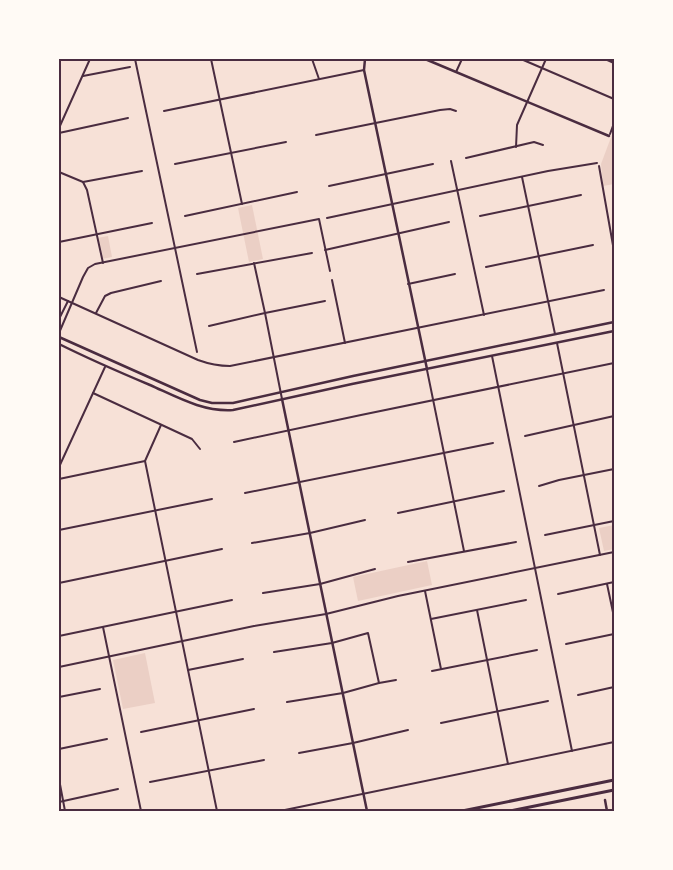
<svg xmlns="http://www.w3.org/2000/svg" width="673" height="870" viewBox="0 0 673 870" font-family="Raleway,sans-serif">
<rect width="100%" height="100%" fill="#f7e1d7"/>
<g fill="#ebcfc5">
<path d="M613 132H614V184L603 186 601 164Z"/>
<path d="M252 205 263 259 249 262 238 208Z"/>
<path d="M108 236 112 257 102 259 97 238Z"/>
<path d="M614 525V549L604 551 599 528Z"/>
<path d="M427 561 432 585 358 601 353 577Z"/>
<path d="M145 653 155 703 123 709 113 660Z"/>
</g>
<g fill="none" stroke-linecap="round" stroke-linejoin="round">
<g stroke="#4a2c40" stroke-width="2">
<path d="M135 59 197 352"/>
<path d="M211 59 242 204"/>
<path d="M312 59 319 79"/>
<path d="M521 59 614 99"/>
<path d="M605 59 614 63"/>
<path d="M456 72 462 59"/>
<path d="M83 76 130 67"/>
<path d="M164 111 364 70"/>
<path d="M59 128 90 59"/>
<path d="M59 133 128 118"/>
<path d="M610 134 614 123"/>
<path d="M316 135 440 110 450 109 456 111"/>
<path d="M516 147 517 125 546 59"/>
<path d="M466 158 534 142 543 145"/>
<path d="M451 161 484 315"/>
<path d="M175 164 286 142"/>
<path d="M599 166 614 251"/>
<path d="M59 172 83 182"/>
<path d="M522 177 555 334"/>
<path d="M83 182 87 190 103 263"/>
<path d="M83 182 142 171"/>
<path d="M329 186 433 164"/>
<path d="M185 216 297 192"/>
<path d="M480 216 581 195"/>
<path d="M327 218 548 171 597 163"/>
<path d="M59 242 152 223"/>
<path d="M325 250 449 222"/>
<path d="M254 263 265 313 282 399"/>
<path d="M486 267 593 245"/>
<path d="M197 274 312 253"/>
<path d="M332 280 345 343"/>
<path d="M408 284 455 274"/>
<path d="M59 297 198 360C209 364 218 366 230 366L604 290"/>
<path d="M96 313 105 296 111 293 161 281"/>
<path d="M59 319 68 301"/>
<path d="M209 326 265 313 325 301"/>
<path d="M59 333 83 277 88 268 95 264 319 219 330 271"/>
<path d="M557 343 600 555"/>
<path d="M492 356 572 751"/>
<path d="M427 370 464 551"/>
<path d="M93 393 192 439 200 449"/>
<path d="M525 436 614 416"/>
<path d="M234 442 361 415 614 363"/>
<path d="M145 461 217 811"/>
<path d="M145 461 161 425"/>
<path d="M59 467 105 367"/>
<path d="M59 479 145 461"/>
<path d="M539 486 559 480 614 469"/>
<path d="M245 493 493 443"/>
<path d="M398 513 504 491"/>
<path d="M59 530 212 499"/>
<path d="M545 535 614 521"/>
<path d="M252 543 310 533 365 520"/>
<path d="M408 562 516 542"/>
<path d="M59 583 222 549"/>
<path d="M607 584 614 617"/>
<path d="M425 591 441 669"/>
<path d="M263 593 320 584 375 569"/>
<path d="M558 594 614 582"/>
<path d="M477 610 508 764"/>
<path d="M431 619 526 600"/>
<path d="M103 627 141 811"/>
<path d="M59 636 232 600"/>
<path d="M566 644 614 634"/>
<path d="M274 652 332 643 368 633 379 683"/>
<path d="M59 667 254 626 326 614 398 596 614 552"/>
<path d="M188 670 243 659"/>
<path d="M432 671 537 650"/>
<path d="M578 695 614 687"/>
<path d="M59 697 100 689"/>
<path d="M287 702 343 693 379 683 396 680"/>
<path d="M441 723 548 701"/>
<path d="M141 732 254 709"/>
<path d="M59 749 107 739"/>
<path d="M299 753 353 743 408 730"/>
<path d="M59 779 65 811"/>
<path d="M150 782 264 760"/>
<path d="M59 802 118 789"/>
<path d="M280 811 614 742"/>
</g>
<g stroke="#4a2c40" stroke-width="2.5">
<path d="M365 59 364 70 427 369"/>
<path d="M425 59 609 136"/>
<path d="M282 399 367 811"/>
<path d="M605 800 607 811"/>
</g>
<g stroke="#4a2c40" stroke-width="2.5">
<path d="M59 337 200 400 212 403H233L353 376 614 322"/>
<path d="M59 344C89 359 119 372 150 385 177 397 203 412 233 410L352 384 614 331"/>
</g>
<g stroke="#4a2c40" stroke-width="3">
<path d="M462 811 614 780"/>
<path d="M510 811 614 790"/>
</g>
</g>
<rect width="673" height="870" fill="none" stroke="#fffaf5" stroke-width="120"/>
<rect x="60" y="60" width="553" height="750" fill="none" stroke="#4a2c40" stroke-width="2"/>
</svg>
